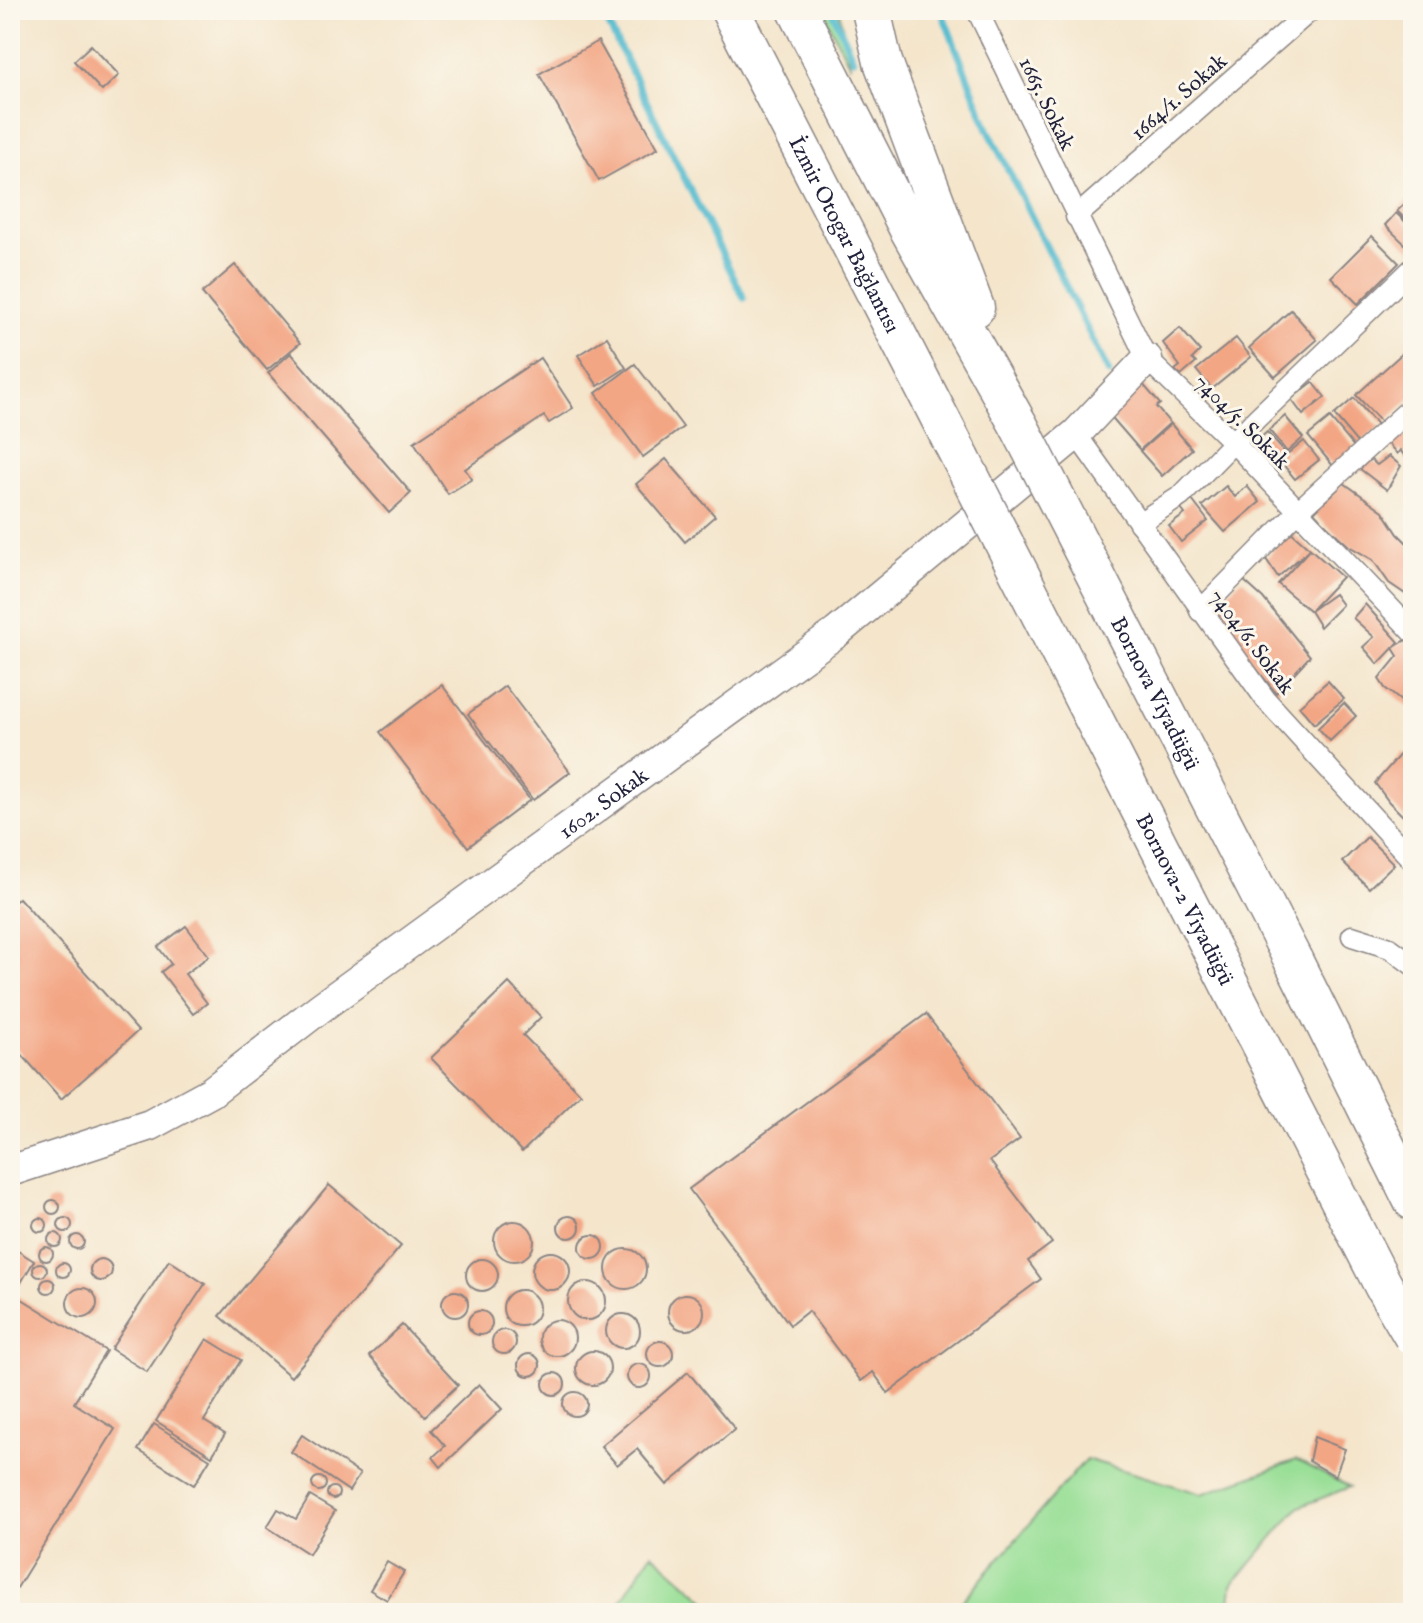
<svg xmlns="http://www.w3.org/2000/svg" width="1423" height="1623" viewBox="0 0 1423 1623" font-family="'IM FELL English',serif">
<rect width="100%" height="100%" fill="#fbf7ec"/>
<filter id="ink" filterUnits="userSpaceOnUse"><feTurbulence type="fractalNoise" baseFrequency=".0125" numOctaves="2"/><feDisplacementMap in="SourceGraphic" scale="16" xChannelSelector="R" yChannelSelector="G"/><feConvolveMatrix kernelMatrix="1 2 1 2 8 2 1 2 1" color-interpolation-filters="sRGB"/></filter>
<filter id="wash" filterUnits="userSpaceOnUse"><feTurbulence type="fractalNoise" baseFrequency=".006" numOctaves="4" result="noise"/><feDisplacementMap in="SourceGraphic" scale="32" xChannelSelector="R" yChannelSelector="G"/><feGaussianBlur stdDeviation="1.8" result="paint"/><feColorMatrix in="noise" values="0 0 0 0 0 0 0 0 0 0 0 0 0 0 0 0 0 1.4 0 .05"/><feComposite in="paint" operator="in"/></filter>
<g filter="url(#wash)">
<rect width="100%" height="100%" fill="#f4e5cb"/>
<g fill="#9adf97" stroke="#5e8069" stroke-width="2">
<path d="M822 10H839L850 66Z"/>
<path d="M1086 1459 1202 1494 1296 1460 1350 1487 1299 1507 1232 1585 1229 1613H952Z"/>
<path d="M652 1553 720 1613H613Z"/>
</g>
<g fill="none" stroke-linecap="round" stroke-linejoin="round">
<g stroke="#51bace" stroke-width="7">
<path d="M601 10 744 298"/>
<path d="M832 10 853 59"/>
<path d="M941 10 988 129 1109 373"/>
</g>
</g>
<g id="blocks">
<g fill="#f3a684">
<path d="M598 41 658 148 599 181 539 74Z"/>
<path d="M91 45 119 75 102 91 74 61Z"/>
<path d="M1413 196V227L1397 211Z"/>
<path d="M1396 213 1413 229V252L1385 225Z"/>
<path d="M1372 236 1399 263 1358 304 1331 277Z"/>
<path d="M235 265 300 343 267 370 202 293Z"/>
<path d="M1291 310 1317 340 1275 377 1249 348Z"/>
<path d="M1180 328 1200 351 1192 359 1196 363 1181 376 1175 370 1180 366 1163 343Z"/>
<path d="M607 337 626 368 598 386 578 355Z"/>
<path d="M1236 338 1251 357 1212 389 1196 370Z"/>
<path d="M1406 350 1413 358V396L1383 424 1356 395Z"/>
<path d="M291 353 411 493 389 513 268 373Z"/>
<path d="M540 358 573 408 549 423 544 416 465 469 472 479 448 494 414 442Z"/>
<path d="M635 364 683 427 643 457 596 393Z"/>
<path d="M1313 382 1325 397 1303 415 1291 399Z"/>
<path d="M1142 383 1160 404 1156 407 1170 423 1140 450 1108 413Z"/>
<path d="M1354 398 1379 427 1359 445 1334 415Z"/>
<path d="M1285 416 1303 438 1287 452 1269 430Z"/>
<path d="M1330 418 1356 449 1334 467 1308 436Z"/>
<path d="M1171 424 1192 449 1162 476 1140 451Z"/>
<path d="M1404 425 1413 433V466L1400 450 1397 454 1385 440Z"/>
<path d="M1267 432 1285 453 1268 468 1250 447Z"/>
<path d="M1304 441 1319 460 1295 479 1280 461Z"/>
<path d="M1389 456 1401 466 1387 490 1360 469 1370 459 1377 465Z"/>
<path d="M666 459 715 516 685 542 636 484Z"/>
<path d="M1344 483 1383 511 1398 534 1413 549V603L1408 596 1389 583 1373 560 1349 546 1313 513Z"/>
<path d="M1226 486 1235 497 1247 486 1260 502 1225 532 1202 506Z"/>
<path d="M1192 500 1208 521 1181 542 1169 526 1185 514 1181 509Z"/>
<path d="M1289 530 1342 577 1310 611 1334 594 1342 605 1320 627 1310 611 1278 584 1310 549 1278 577 1266 559Z"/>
<path d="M1242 579 1263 598 1310 656 1276 693 1209 611Z"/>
<path d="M1365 604 1399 642 1378 664 1363 647 1374 637 1353 618Z"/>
<path d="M1406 640 1413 650V711L1385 688 1379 679 1398 656 1393 648Z"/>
<path d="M1328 681 1344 699 1314 724 1299 706Z"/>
<path d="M442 685 530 800 468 847 380 732Z"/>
<path d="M505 686 570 772 533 800 468 714Z"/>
<path d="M1344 703 1356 716 1330 741 1318 728Z"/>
<path d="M1402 752 1413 762V826L1389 802 1375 783Z"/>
<path d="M1367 837 1394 864 1369 888 1342 862Z"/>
<path d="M19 898 138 1031 61 1099 10 1041V906Z"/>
<path d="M186 926 209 956 185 974 207 1003 193 1014 161 972 171 964 158 947Z"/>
<path d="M509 983 541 1017 523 1035 581 1094 522 1152 431 1058Z"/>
<path d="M926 1014 1020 1139 990 1161 1052 1243 1028 1261 1041 1279 888 1393 873 1372 861 1381 808 1311 790 1325 689 1189Z"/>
<path d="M329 1185 401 1246 291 1377 220 1316Z"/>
<circle cx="53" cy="1207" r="7"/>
<circle cx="569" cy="1227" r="11"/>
<circle cx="65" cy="1225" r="7"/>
<circle cx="40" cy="1225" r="7"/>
<circle cx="514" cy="1241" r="20"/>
<circle cx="55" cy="1240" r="7"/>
<circle cx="77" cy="1242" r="7"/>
<circle cx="592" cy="1247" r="12"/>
<path d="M10 1246 34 1261 14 1294 106 1351 74 1403 115 1429 17 1588 10 1584Z"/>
<circle cx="46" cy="1254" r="7"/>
<circle cx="626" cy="1269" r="20"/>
<circle cx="551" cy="1271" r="19"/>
<circle cx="101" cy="1270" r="11"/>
<circle cx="482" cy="1275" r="16"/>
<path d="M169 1260 205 1284 147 1372 111 1349Z"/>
<circle cx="40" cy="1270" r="7"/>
<circle cx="63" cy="1270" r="7"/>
<circle cx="48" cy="1286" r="7"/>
<circle cx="587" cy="1301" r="19"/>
<circle cx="82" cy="1303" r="15"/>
<circle cx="521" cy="1308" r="18"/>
<circle cx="455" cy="1304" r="13"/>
<circle cx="686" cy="1312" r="18"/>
<circle cx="480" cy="1323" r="12"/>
<circle cx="623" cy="1331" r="17"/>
<circle cx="557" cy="1338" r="18"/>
<path d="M402 1325 458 1385 425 1416 369 1356Z"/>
<circle cx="504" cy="1342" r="12"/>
<path d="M207 1339 241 1360 204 1421 225 1434 212 1456 156 1421Z"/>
<circle cx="660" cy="1354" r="13"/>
<circle cx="593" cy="1368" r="17"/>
<circle cx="529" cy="1365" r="11"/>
<circle cx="639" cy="1376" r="12"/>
<path d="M688 1372 735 1429 667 1485 637 1449 617 1465 601 1446Z"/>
<circle cx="554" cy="1384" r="11"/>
<path d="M479 1384 502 1409 441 1467 433 1457 445 1446 431 1430Z"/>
<circle cx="575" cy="1404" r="12"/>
<path d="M154 1424 210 1459 194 1485 138 1450Z"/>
<path d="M302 1435 360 1474 349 1491 291 1452Z"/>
<path d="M1314 1437 1345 1449 1335 1476 1309 1461Z"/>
<circle cx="319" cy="1484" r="7"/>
<circle cx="333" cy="1493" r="6"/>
<path d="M310 1496 335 1511 309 1554 267 1527 278 1509 296 1519Z"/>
<path d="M387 1562 404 1572 387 1600 370 1590Z"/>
</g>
</g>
</g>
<g filter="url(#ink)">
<use href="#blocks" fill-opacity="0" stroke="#8b8483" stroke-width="2"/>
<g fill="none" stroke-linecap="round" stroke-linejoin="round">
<defs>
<g id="street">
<path d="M977 10 1147 359 1233 442 1413 632"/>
<path d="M1076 217 1311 10"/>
<path d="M1076 434 1266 700 1413 861"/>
<path d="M1139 523 1181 496 1257 418 1413 268"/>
<path d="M1200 611 1298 511 1413 406"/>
<path d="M1352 936 1390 948 1413 965"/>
</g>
<g id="secondary">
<path id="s1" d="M10 1171 150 1125 211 1092 320 1008 836 633 1076 434 1147 359"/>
</g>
<g id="highway">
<path id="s2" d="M730 10 961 459"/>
<path d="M797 10 907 226 1019 426"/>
<path d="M871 10 883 62 975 308"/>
<path d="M1293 960 1413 1201"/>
</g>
</defs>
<use href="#street" stroke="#8b8483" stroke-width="23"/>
<use href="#secondary" stroke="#8b8483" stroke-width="33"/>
<use href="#highway" stroke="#8b8483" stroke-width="41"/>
<use href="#street" stroke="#fff" stroke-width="20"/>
<use href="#secondary" stroke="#fff" stroke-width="30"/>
<use href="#highway" stroke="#fff" stroke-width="38"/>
<defs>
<g id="highway-bridge">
<path id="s3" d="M1019 426 1293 960"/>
<path id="s4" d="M961 459 1383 1285 1413 1336"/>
</g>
</defs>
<use href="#highway-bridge" stroke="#8b8483" stroke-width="41" stroke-linecap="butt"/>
<use href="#highway-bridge" stroke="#fff" stroke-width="38"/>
</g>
</g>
<g text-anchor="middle" stroke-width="6" stroke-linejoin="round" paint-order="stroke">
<g font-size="22" fill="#22223b" stroke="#fbf7ec">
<text transform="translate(1178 96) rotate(-41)" y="8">1664/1. Sokak</text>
<text transform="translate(1048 103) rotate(64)" y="8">1665. Sokak</text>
<text dy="8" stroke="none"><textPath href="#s2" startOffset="252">İzmir Otogar Bağlantısı</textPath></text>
<text transform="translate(1243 421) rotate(45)" y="8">7404/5. Sokak</text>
<text transform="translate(1253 641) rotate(53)" y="8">7404/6. Sokak</text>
<text dy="8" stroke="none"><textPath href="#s3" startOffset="300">Bornova Viyadüğü</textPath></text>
<text dy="8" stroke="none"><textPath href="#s1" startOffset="704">1602. Sokak</textPath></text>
<text dy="8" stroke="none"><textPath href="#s4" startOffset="494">Bornova-2 Viyadüğü</textPath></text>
</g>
</g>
<rect width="1423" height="1623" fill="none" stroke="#fbf7ec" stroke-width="40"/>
</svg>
